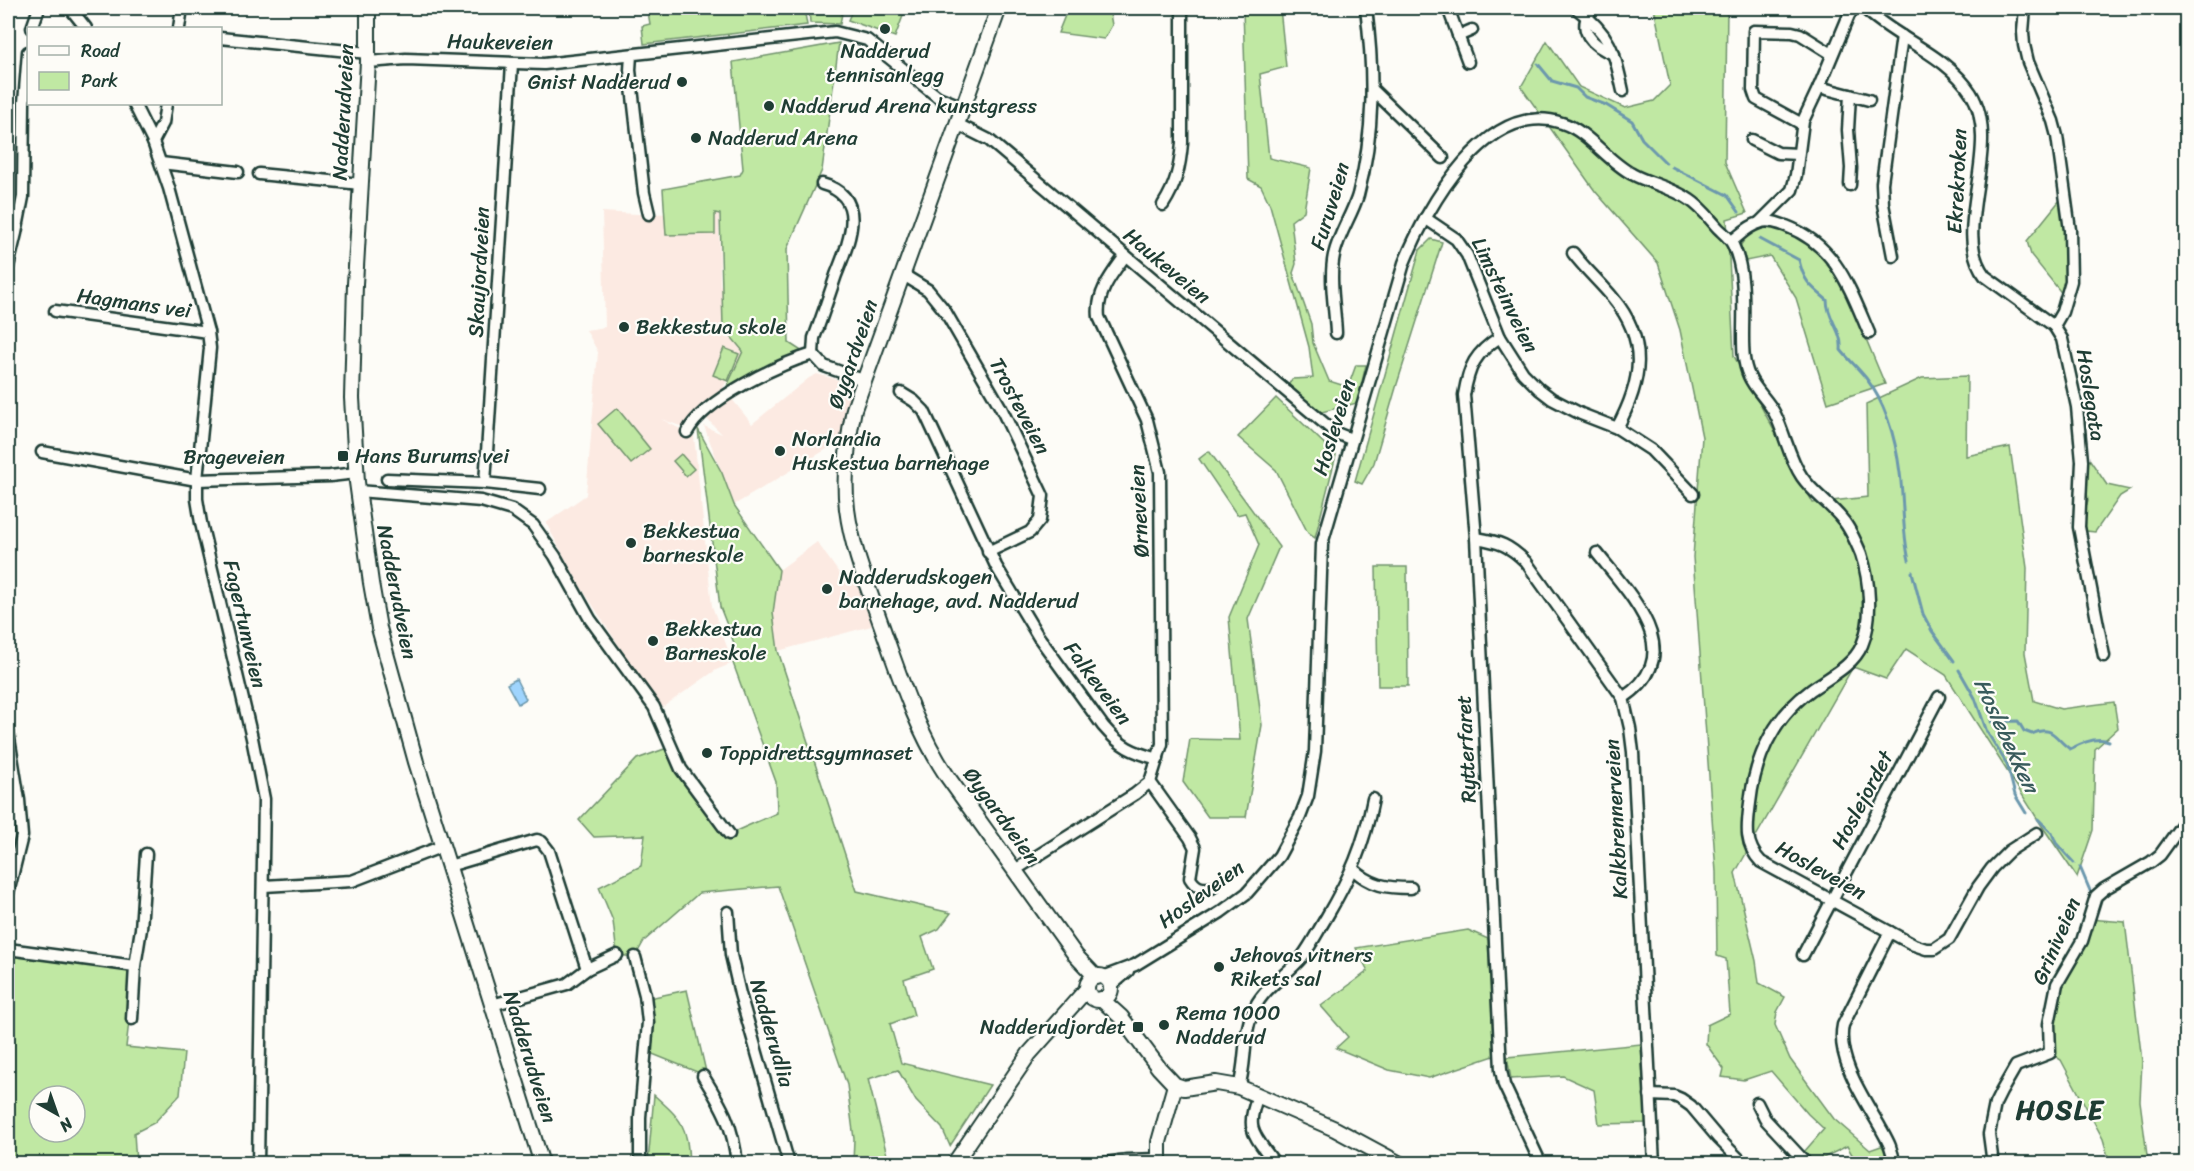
<svg xmlns="http://www.w3.org/2000/svg" width="2194" height="1171" viewBox="0 0 2194 1171" font-family="Sriracha,sans-serif">
<rect width="100%" height="100%" fill="#fdfcf7"/>
<filter id="ink" filterUnits="userSpaceOnUse"><feTurbulence type="fractalNoise" baseFrequency=".0167" numOctaves="2"/><feDisplacementMap in="SourceGraphic" scale="12" xChannelSelector="R" yChannelSelector="G"/><feConvolveMatrix kernelMatrix="1 2 1 2 8 2 1 2 1" color-interpolation-filters="sRGB"/></filter>
<g filter="url(#ink)">
<g fill="#fceae2">
<path d="M602 212 637 214 719 213 720 284 744 351 715 402 683 427 661 419 694 436 712 606 733 663 716 670 660 709 579 584 546 523 586 495 598 352 586 330 605 327Z"/>
<path d="M817 374 859 386 847 437 734 505 704 426 722 434 705 417 731 398 752 424 809 378Z"/>
<path d="M817 542 844 580 856 576 875 625 778 651 773 613 779 570Z"/>
</g>
<g fill="#c0e8a3" stroke="#70926c" stroke-width="1.5" fill-rule="evenodd">
<path d="M684 8H804L807 25 644 44 642 26 650 24 648 12Z"/>
<path d="M809 8H843L840 24 810 23Z"/>
<path d="M853 8H906L895 37 848 20Z"/>
<path d="M1068 8H1109L1112 25 1104 39 1058 33Z"/>
<path d="M1243 8H1280L1286 67 1260 74 1269 158 1311 168 1304 211 1291 221 1296 264 1293 273 1311 324 1313 343 1329 381 1348 387 1356 365H1366L1357 403 1318 413 1287 387 1292 379 1313 378 1309 347 1270 205 1261 186 1248 179Z"/>
<path d="M1654 8H1727L1725 162 1747 213 1727 219 1734 356 1813 503 1868 497 1866 404 1922 378 1967 376 1966 456 2010 447 2027 568 2025 653 2034 701 2061 709 2114 702 2118 728 2095 749 2093 830 2077 877 2042 826 1946 675 1906 649 1886 679 1853 667 1735 873 1756 961 1759 983 1785 997 1777 1012 1775 1025 1790 1059 1834 1119 1870 1150 1884 1145 1890 1163H1857L1847 1146 1813 1163 1804 1152 1824 1129 1808 1114 1771 1071 1744 1080 1722 1077 1724 1069 1706 1044 1707 1025 1730 1014 1726 959 1717 956 1716 872 1693 557 1702 437 1680 330 1658 263 1595 191 1521 87 1547 41 1579 87 1625 108 1654 101 1670 85Z"/>
<path d="M839 43 822 170 787 249 789 343 806 354 724 393 743 351 723 327 720 214 715 213V234L666 235 663 189 740 175 743 169 733 62Z"/>
<path d="M2060 200 2069 245 2063 295 2031 255 2027 241Z"/>
<path d="M1765 226C1781 229 1799 236 1811 246 1844 275 1867 344 1885 384L1828 403 1796 298 1770 256 1746 261 1740 246 1749 233Z"/>
<path d="M1431 239 1442 242 1397 384 1374 463 1362 484 1355 481 1420 250Z"/>
<path d="M724 348 739 354 728 381 713 375Z"/>
<path d="M1276 398 1336 455 1315 538 1308 533 1276 470 1238 437Z"/>
<path d="M617 408 650 449 631 464 598 424Z"/>
<path d="M698 429 722 473 734 505 779 570 773 613 778 651 857 891 951 913 939 929 922 937 933 969 904 979 914 1015 890 1024 901 1063 990 1085 950 1146 942 1128 916 1101 898 1070 868 1079 889 1163H853L854 1139 847 1085 778 886 699 893 644 941 635 957 617 955 613 921 599 887 641 866 645 835 594 837 579 820 637 759 670 747 729 834 777 813 776 782 733 663 734 643 720 607Z"/>
<path d="M1209 451 1279 547 1248 619 1262 725 1246 817H1208L1183 782 1190 739 1240 740 1229 617 1259 545 1245 513 1237 515 1199 459Z"/>
<path d="M681 454 694 469 686 476 673 461Z"/>
<path d="M2090 460 2107 485 2130 490 2120 496 2095 532 2086 531 2084 515 2088 500 2084 472 2085 462Z"/>
<path d="M1376 567H1407L1408 686H1378Z"/>
<path d="M2089 919 2125 922 2142 1061 2140 1101 2148 1163H2110L2103 1139 2061 1060 2050 1053 2052 1004Z"/>
<path d="M1468 930 1488 939 1494 1056 1429 1078 1389 1070 1336 1048 1348 1037 1321 1006 1368 971 1356 948Z"/>
<path d="M8 953 135 970 126 1047 184 1053 180 1095 154 1123 134 1133 136 1163 8 1164ZM39 1096H75V1132H39Z"/>
<path d="M687 990 707 1076 650 1053 649 998Z"/>
<path d="M1641 1044 1646 1123 1599 1124 1594 1090 1563 1076 1511 1079 1507 1057Z"/>
<path d="M654 1095C683 1121 687 1125 689 1163H648Z"/>
</g>
<path fill="#9fd4fd" stroke="#6c98ad" stroke-width="1.5" d="M516 679 526 699 518 704 507 684Z"/>
<g fill="none" stroke-linecap="round" stroke-linejoin="round">
<g stroke="#6c98ad" stroke-width="3">
<path d="M1538 64 1552 81 1576 88 1585 97 1606 105 1632 121 1642 139 1666 163"/>
<path d="M1672 167 1727 195 1739 212"/>
<path d="M1760 239 1799 260C1804 282 1810 286 1827 300 1827 319 1843 331 1841 350 1849 360 1858 368 1866 378 1886 404 1896 441 1900 473 1904 502 1902 531 1909 560"/>
<path d="M1912 572 1923 614 1932 631 1954 661"/>
<path d="M1959 670 1975 698 1987 732 2007 764 2015 795 2026 813"/>
<path d="M1991 722 2018 721 2024 731 2032 734C2053 724 2055 739 2070 749 2081 743 2096 736 2109 741"/>
<path d="M2038 819 2052 833 2056 843 2074 863"/>
<path d="M2080 867 2091 893"/>
</g>
<defs>
<g id="street">
<path d="M70 8 86 28"/>
<path d="M1448 8 1468 62"/>
<path d="M1576 8C1610 34 1614 50 1623 91"/>
<path d="M1593 8C1575 29 1592 46 1614 54"/>
<path d="M1864 8C1896 39 1946 54 1971 93 2004 147 1949 231 1985 276L2054 326"/>
<path d="M2025 8 2023 32 2024 45 2028 62 2053 121 2057 136 2070 230 2071 281 2062 312 2054 326 2062 339 2077 407 2082 461 2079 527 2104 656"/>
<path d="M32 28 39 8"/>
<path d="M179 28 182 8"/>
<path d="M1458 36 1472 30"/>
<path d="M220 38 368 53"/>
<path d="M631 55 630 70 644 193 649 214"/>
<path d="M368 62 406 59 544 64 835 32 867 40 938 97 963 107"/>
<path d="M1819 87 1869 100"/>
<path d="M1373 90 1443 158"/>
<path d="M1850 95 1848 130 1851 168 1850 185"/>
<path d="M134 104 153 142"/>
<path d="M166 104 163 123 153 142 169 188 208 332 210 348 197 480V499L201 523 252 738 264 799 258 1164"/>
<path d="M957 124 989 140 1306 408 1336 433 1351 439"/>
<path d="M1802 124 1756 99 1753 90 1754 31 1792 32 1800 34 1832 54"/>
<path d="M1752 140 1778 153 1798 154"/>
<path d="M161 163 238 172"/>
<path d="M259 174 361 184"/>
<path d="M1163 205C1176 185 1180 167 1182 143V8"/>
<path d="M1425 218 1456 239 1467 255 1500 337 1523 373 1539 389 1552 399 1581 414 1617 428 1651 450 1693 494"/>
<path d="M1760 222 1792 190 1796 175 1803 121 1819 87 1849 15 1854 8"/>
<path d="M1732 241C1740 235 1748 226 1759 223 1767 219 1777 223 1786 226 1836 245 1849 287 1869 333"/>
<path d="M1573 253C1585 269 1600 282 1613 298 1649 341 1642 382 1617 428"/>
<path d="M1893 256 1883 204 1882 183 1902 36"/>
<path d="M8 267 16 233 23 197 24 103 28 52"/>
<path d="M902 274 928 290 945 311 1001 408 1043 496 1040 520 1030 532 988 552"/>
<path d="M55 311 208 332"/>
<path d="M1336 333C1335 308 1329 279 1334 255 1339 233 1352 215 1358 195 1375 131 1374 72 1366 8"/>
<path d="M1500 337C1475 353 1469 366 1464 395L1476 538 1501 1070 1504 1085 1541 1164"/>
<path d="M813 354 814 338C822 317 829 296 836 275 848 244 870 197 822 184"/>
<path d="M901 393 914 401 924 411 996 566 1038 636 1103 726C1121 747 1132 752 1158 759"/>
<path d="M687 432C705 399 777 365 813 354L824 366 863 380"/>
<path d="M42 452 197 480 330 476 356 473"/>
<path d="M387 479 485 483 540 489"/>
<path d="M485 483 512 64"/>
<path d="M358 491 481 501 512 510 533 525 555 556 590 619 654 707 681 769 729 834"/>
<path d="M1476 538C1500 542 1509 545 1526 562L1623 698 1630 728 1633 752 1654 1164"/>
<path d="M1597 553C1631 596 1690 654 1623 698"/>
<path d="M8 732 19 800 22 836 8 893"/>
<path d="M1150 782 1190 838 1195 848 1190 878C1196 888 1201 889 1212 888"/>
<path d="M449 866 537 840 542 842 549 851 587 969"/>
<path d="M1353 869C1371 886 1387 888 1411 888"/>
<path d="M1015 870 1135 794 1150 782 1162 744 1160 472 1147 420 1099 317C1096 293 1112 274 1125 256"/>
<path d="M264 886 352 881 443 846"/>
<path d="M728 912 731 955 740 994 789 1164"/>
<path d="M1890 932 1843 1025C1836 1058 1863 1097 1879 1125 1886 1138 1893 1148 1894 1164"/>
<path d="M8 949 135 966"/>
<path d="M1803 955 1939 697"/>
<path d="M635 957 645 995 648 1022 640 1117V1164"/>
<path d="M1103 977 1135 965 1221 912 1247 893 1279 856 1300 817 1308 796 1315 751 1322 544 1404 263C1427 207 1487 98 1562 123 1588 131 1607 161 1632 174 1650 184 1672 187 1690 200 1701 207 1709 218 1718 228 1723 233 1730 238 1733 245 1746 273 1743 306 1743 336 1743 349 1743 363 1749 376 1755 390 1768 400 1775 414 1785 434 1789 458 1802 477 1813 493 1830 504 1842 519 1850 528 1856 542 1861 554 1870 581 1873 619 1862 645 1853 666 1829 677 1811 690 1773 718 1755 757 1750 803 1747 826 1744 844 1761 862L1914 945 1926 949H1934L1949 939 1978 887 1992 868 2009 851 2037 833"/>
<path d="M1111 986 1128 971"/>
<path d="M492 1005 567 984 587 969 617 955"/>
<path d="M132 1019 135 966 141 929 146 854"/>
<path d="M703 1076C723 1108 733 1125 737 1164"/>
<path d="M1239 1087C1247 1061 1242 1032 1255 1007 1265 987 1288 974 1302 957 1311 945 1318 931 1326 918 1350 877 1364 846 1373 799"/>
<path d="M1650 1095 1674 1096 1681 1099 1691 1106 1718 1138 1744 1164"/>
<path d="M1258 1096C1244 1131 1255 1135 1275 1164"/>
<path d="M1757 1103 1765 1119 1807 1164"/>
<path d="M1098 1164 1127 1160 1158 1159"/>
<path d="M1993 1164 1989 1134 1995 1104 2001 1092 2016 1066 2050 1053 2049 1024 2057 984 2082 941 2096 896 2104 889 2151 862 2160 855 2186 819"/>
</g>
<g id="secondary">
<path d="M368 8V62L355 284 352 398 357 482 371 583 379 628 416 762 542 1164"/>
<path d="M999 8 854 409C847 443 843 475 847 509 852 549 868 587 881 624 900 677 916 729 947 776L1076 956 1096 977"/>
<circle cx="1099" cy="988" r="12"/>
<path d="M1101 999 1121 1017 1159 1068 1175 1085 1184 1088 1216 1083 1239 1087 1335 1129 1400 1164"/>
<path d="M954 1164 1029 1054 1087 989"/>
<path d="M1159 1164V1142L1175 1085"/>
</g>
</defs>
<use href="#street" stroke="#1f3d34" stroke-width="15"/>
<use href="#secondary" stroke="#1f3d34" stroke-width="18"/>
<use href="#street" stroke="#fdfcf7" stroke-width="10"/>
<use href="#secondary" stroke="#fdfcf7" stroke-width="14"/>
</g>
</g>
<g fill="#1f3d34" stroke="#fdfcf7" stroke-width="2">
<circle cx="885" cy="29" r="6"/>
<circle cx="682" cy="82" r="6"/>
<circle cx="769" cy="106" r="6"/>
<circle cx="696" cy="138" r="6"/>
<circle cx="624" cy="327" r="6"/>
<circle cx="780" cy="451" r="6"/>
<rect x="337" y="450" width="12" height="12" rx="3"/>
<circle cx="631" cy="543" r="6"/>
<circle cx="827" cy="589" r="6"/>
<circle cx="653" cy="641" r="6"/>
<circle cx="707" cy="753" r="6"/>
<circle cx="1219" cy="967" r="6"/>
<circle cx="1164" cy="1025" r="6"/>
<rect x="1132" y="1021" width="12" height="12" rx="3"/>
</g>
<g text-anchor="middle" stroke-width="4.5" stroke-linejoin="round" paint-order="stroke">
<g font-size="21" fill="#1f3d34" stroke="#fdfcf7">
<text transform="translate(500 42) rotate(1)" y="7">Haukeveien</text>
<text transform="translate(343 112) rotate(-87)" y="7">Nadderudveien</text>
<text transform="translate(1957 181) rotate(-87)" y="7">Ekrekroken</text>
<text transform="translate(1330 206) rotate(-73)" y="7">Furuveien</text>
<text transform="translate(1167 266) rotate(40)" y="7">Haukeveien</text>
<text transform="translate(479 272) rotate(-87)" y="7">Skaujordveien</text>
<text transform="translate(1505 295) rotate(64)" y="7">Limsteinveien</text>
<text transform="translate(134 303) rotate(8)" y="7">Hagmans vei</text>
<text transform="translate(853 354) rotate(-71)" y="7">Øygardveien</text>
<text transform="translate(2091 395) rotate(81)" y="7">Hoslegata</text>
<text transform="translate(1020 406) rotate(62)" y="7">Trosteveien</text>
<text transform="translate(1334 427) rotate(-73)" y="7">Hosleveien</text>
<text x="234" y="464">Brageveien</text>
<text transform="translate(1139 511) rotate(-93)" y="7">Ørneveien</text>
<text transform="translate(397 592) rotate(79)" y="7">Nadderudveien</text>
<text transform="translate(245 624) rotate(77)" y="7">Fagertunveien</text>
<text transform="translate(1098 683) rotate(53)" y="7">Falkeveien</text>
<text transform="translate(1466 749) rotate(-93)" y="7">Rytterfaret</text>
<text transform="translate(1862 800) rotate(-62)" y="7">Hoslejordet</text>
<text transform="translate(1002 816) rotate(54)" y="7">Øygardveien</text>
<text transform="translate(1616 819) rotate(-93)" y="7">Kalkbrennerveien</text>
<text transform="translate(1821 870) rotate(29)" y="7">Hosleveien</text>
<text transform="translate(1201 894) rotate(-36)" y="7">Hosleveien</text>
<text transform="translate(2056 941) rotate(-67)" y="7">Griniveien</text>
<text transform="translate(772 1033) rotate(74)" y="7">Nadderudlia</text>
<text transform="translate(530 1057) rotate(73)" y="7">Nadderudveien</text>
</g>
<g font-size="21" fill="#1f3d34" stroke="#fdfcf7" text-anchor="start">
<text x="885" y="58" text-anchor="middle">Nadderud<tspan x="885" dy="24">tennisanlegg</tspan></text>
<text x="670" y="89" text-anchor="end">Gnist Nadderud</text>
<text x="781" y="113">Nadderud Arena kunstgress</text>
<text x="708" y="145">Nadderud Arena</text>
<text x="636" y="334">Bekkestua skole</text>
<text x="792" y="446">Norlandia<tspan x="792" dy="24">Huskestua barnehage</tspan></text>
<text x="355" y="463">Hans Burums vei</text>
<text x="643" y="538">Bekkestua<tspan x="643" dy="24">barneskole</tspan></text>
<text x="839" y="584">Nadderudskogen<tspan x="839" dy="24">barnehage, avd. Nadderud</tspan></text>
<text x="665" y="636">Bekkestua<tspan x="665" dy="24">Barneskole</tspan></text>
<text x="719" y="760">Toppidrettsgymnaset</text>
<text x="1231" y="962">Jehovas vitners<tspan x="1231" dy="24">Rikets sal</tspan></text>
<text x="1176" y="1020">Rema 1000<tspan x="1176" dy="24">Nadderud</tspan></text>
<text x="1126" y="1034" text-anchor="end">Nadderudjordet</text>
</g>
<g font-size="22" font-style="italic" fill="#395b5c" stroke="#fdfcf7">
<text transform="translate(2007 735) rotate(65)" y="8">Hoslebekken</text>
</g>
<g font-size="27" font-weight="bold" letter-spacing="1.5" fill="#1f3d34" stroke="#fdfcf7">
<text x="2060" y="1119">HOSLE</text>
</g>
</g>
<rect width="2194" height="1171" fill="none" stroke="#fdfcf7" stroke-width="30"/>
<rect x="15" y="15" width="2164" height="1141" fill="none" stroke="#1f3d34" stroke-width="2" filter="url(#ink)"/>
<rect x="27" y="27" width="195" height="78" fill="#fdfcf7" stroke="#a4b0a9" stroke-width="1.5"/>
<rect x="39" y="46" width="30" height="9" fill="#fdfcf7" stroke="#a4b0a9" stroke-width="1.5"/>
<text x="81" y="57" font-size="18" fill="#1f3d34">Road</text>
<rect x="39" y="72" width="30" height="18" fill="#c0e8a3" stroke="#a4b0a9" stroke-width="1.5"/>
<text x="81" y="87" font-size="18" fill="#1f3d34">Park</text>
<g transform="translate(57 1114) rotate(140)"><circle r="28" fill="#fdfcf7" stroke="#a4b0a9" stroke-width="1.5"/>
<path d="M0-4.5L10 22L0 15L-10 22Z" fill="#1f3d34"/>
<text y="-9" font-size="16" font-weight="bold" text-anchor="middle" fill="#1f3d34">N</text>
</g>
</svg>
